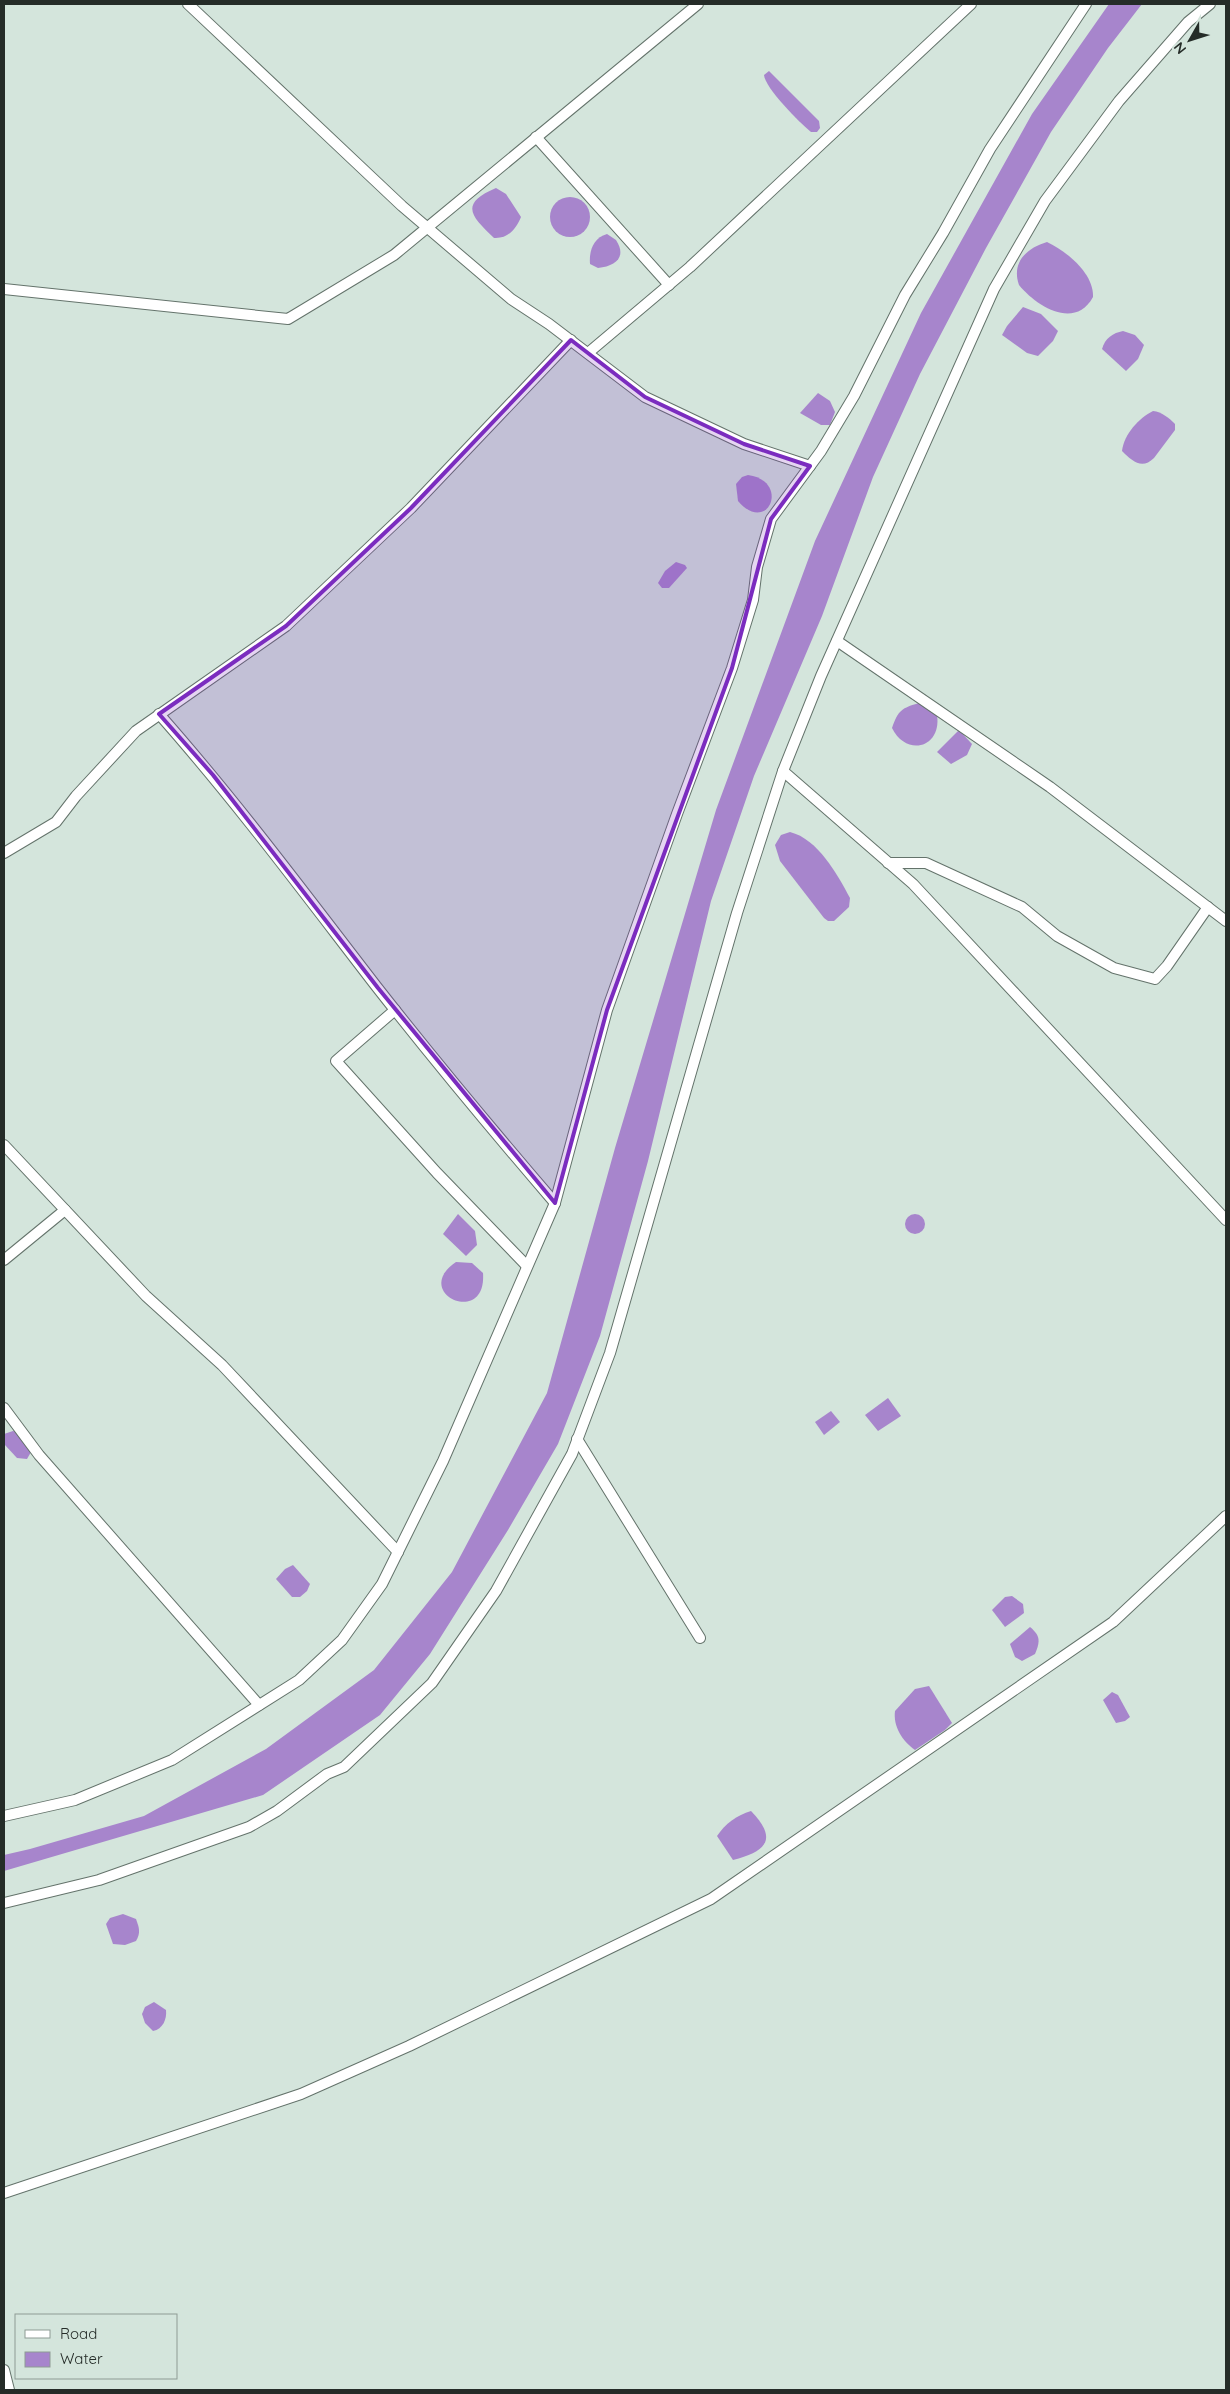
<svg xmlns="http://www.w3.org/2000/svg" width="1230" height="2394" viewBox="0 0 1230 2394" font-family="Quicksand,sans-serif">
<rect width="100%" height="100%" fill="#d4e5dc"/>
<g fill="#a785cc">
<path d="M1109 4H1142L1108 48 1051 132 986 248 920 374 873 477 822 616 754 776 711 901 648 1161 600 1336 558 1444 508 1530 430 1654 380 1715 263 1795 4 1871V1855L30 1849 144 1816 266 1749 374 1670 452 1572 547 1393 615 1148 716 810 815 541 921 313 1032 114Z"/>
<path d="M769 71 819 121 820 128 817 132H811C800 123 765 88 764 75Z"/>
<path d="M496 188 506 194 521 217C516 229 508 239 494 238 472 217 458 204 496 188Z"/>
<circle cx="570" cy="217" r="20"/>
<path d="M607 234 616 240C627 257 616 266 598 268L590 264C589 251 593 238 607 234Z"/>
<path d="M1047 242C1066 251 1094 273 1093 297 1075 330 1037 307 1019 285 1011 262 1027 248 1047 242Z"/>
<path d="M1023 307 1041 314 1058 331 1053 341 1038 356 1027 353 1002 335 1007 326Z"/>
<path d="M1123 331 1135 335 1144 345 1138 359 1126 371 1102 349C1105 338 1113 333 1123 331Z"/>
<path d="M818 393 830 401 835 412 830 425H821L800 413Z"/>
<path d="M1153 411C1162 412 1169 418 1175 424V430L1154 458C1142 470 1132 461 1122 451 1124 434 1139 418 1153 411Z"/>
<path d="M748 475C791 481 768 536 738 501L736 484 742 477Z"/>
<path d="M676 562 685 565 687 568 669 588H662L658 583 665 571Z"/>
<path d="M919 703 937 715C942 747 907 758 892 728 898 710 902 708 919 703Z"/>
<path d="M959 730 972 744 967 755 951 764 937 752Z"/>
<path d="M790 832C818 839 837 874 850 898L849 907 834 921H828L824 918 780 861 775 845 781 835Z"/>
<path d="M458 1214 475 1231 477 1245 466 1256 443 1234Z"/>
<circle cx="915" cy="1224" r="10"/>
<path d="M456 1262 472 1263 483 1273C487 1328 410 1293 456 1262Z"/>
<path d="M888 1398 901 1416 878 1431 865 1415Z"/>
<path d="M831 1411 840 1422 824 1435 815 1422Z"/>
<path d="M13 1431 17 1432 31 1452 27 1459 17 1458 4 1444V1434Z"/>
<path d="M293 1565 310 1584 307 1591 300 1597H292L276 1579 285 1569Z"/>
<path d="M1012 1596 1023 1604 1024 1613 1005 1627 992 1610 1005 1597Z"/>
<path d="M1030 1627C1041 1636 1040 1642 1035 1654L1022 1661 1015 1657 1010 1644Z"/>
<path d="M929 1686 952 1723 945 1730 915 1750C902 1741 893 1726 895 1711L915 1689Z"/>
<path d="M1112 1692 1118 1695 1130 1717 1125 1721 1116 1723 1103 1700Z"/>
<path d="M751 1811C778 1839 767 1851 733 1860L717 1836C725 1824 737 1815 751 1811Z"/>
<path d="M123 1914 136 1919C139 1927 141 1933 136 1941L125 1945 113 1944 106 1924 110 1918Z"/>
<path d="M154 2002 166 2010C167 2019 163 2029 153 2031L145 2023 142 2014 145 2007Z"/>
</g>
<g fill="none" stroke-linecap="round" stroke-linejoin="round">
<defs>
<g id="minor">
<path d="M188 4 402 206 511 299 549 324 645 397 744 444 810 466"/>
<path d="M1210 4 1188 22 1119 101 1045 201 994 289 821 676 783 771 913 884 1226 1220"/>
<path d="M536 137 669 285"/>
<path d="M4 289 288 319 394 255 698 4"/>
<path d="M588 353 690 267 971 4"/>
<path d="M837 641 1050 787 1226 921"/>
<path d="M159 714C236 801 305 894 376 986 434 1060 494 1132 555 1203"/>
<path d="M4 853 56 822 76 796 136 731 286 626 411 508 571 340"/>
<path d="M888 863H926L1022 907 1057 936 1114 968 1155 979 1167 966 1208 907"/>
<path d="M395 1010 336 1061 437 1173 527 1266"/>
<path d="M4 1145 146 1296 222 1365 398 1552"/>
<path d="M4 1260 65 1210"/>
<path d="M4 1408 39 1455 259 1705"/>
<path d="M577 1439 700 1638"/>
<path d="M4 1816 75 1800 172 1760 299 1680 342 1640 382 1584 443 1461 555 1203 607 1010 677 814 732 668 753 600 757 567 771 519 821 451 854 396 905 295 943 233 990 149 1086 4"/>
<path d="M4 1903 99 1880 249 1827 277 1811 327 1774 344 1767 432 1683 496 1591 572 1454 610 1353 737 913 783 771"/>
<path d="M4 2193 301 2094 409 2046 711 1899 1113 1622 1226 1516"/>
<path d="M4 2370 9 2390"/>
</g>
</defs>
<use href="#minor" stroke="#64736b" stroke-width="12"/>
<use href="#minor" stroke="#fff" stroke-width="10"/>
</g>
<path fill="#7b2cbf" fill-opacity="0.2" stroke="#7b2cbf" stroke-width="4" stroke-linejoin="round" d="M571 340 645 397 744 444 810 466 771 519 732 668 607 1010 555 1203 378 988 213 775 159 714 286 626 411 508Z"/>
<rect width="1230" height="2394" fill="none" stroke="#252c28" stroke-width="10"/>
<rect x="15" y="2314" width="162" height="65" fill="#d4e5dc" stroke="#8e9b94"/>
<rect x="25" y="2330" width="25" height="8" fill="#ffffff" stroke="#8e9b94"/>
<text x="60" y="2339" font-size="15" fill="#252c28">Road</text>
<rect x="25" y="2352" width="25" height="15" fill="#a785cc" stroke="#8e9b94"/>
<text x="60" y="2364" font-size="15" fill="#252c28">Water</text>
<g transform="translate(1190 40) rotate(231)" stroke="#d4e5dc" stroke-width="4" paint-order="stroke">
<path d="M0-4L9 19L0 12L-9 19Z" fill="#252c28"/>
<text y="-8" font-size="14" font-weight="bold" text-anchor="middle" fill="#252c28">N</text>
</g>
</svg>
